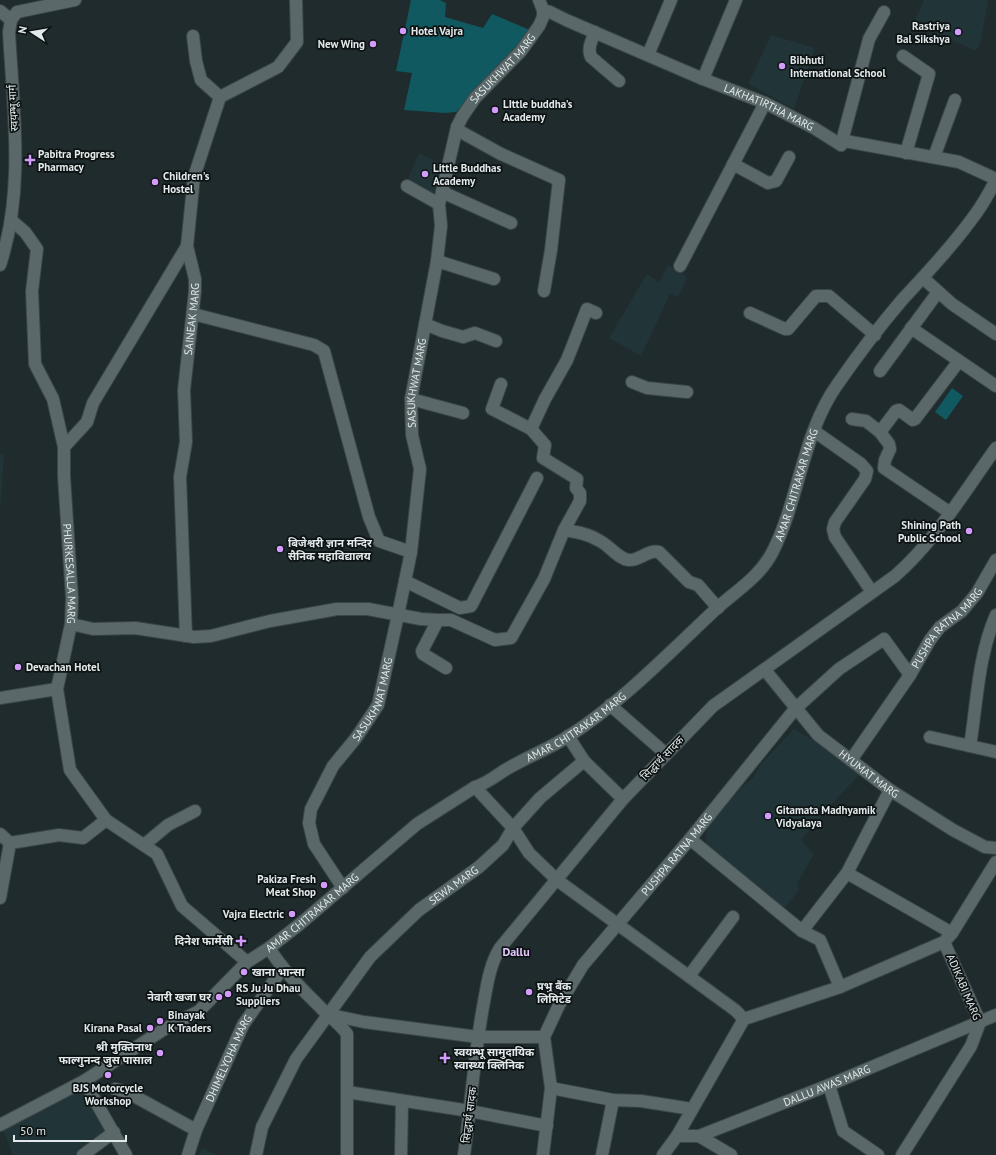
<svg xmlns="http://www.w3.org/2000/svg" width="996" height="1155" viewBox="0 0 996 1155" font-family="'PT Sans','Noto Sans Devanagari',sans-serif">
<rect width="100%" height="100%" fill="#1f2b2c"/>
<g fill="#213538">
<path d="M924 0H988L981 41 976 51 914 23Z"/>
<path d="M771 35 815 48 794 109 748 84Z"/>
<path d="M419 153 444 166 433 196 406 183Z"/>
<path d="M668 265 684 274 687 279 678 297 670 294 641 356 609 338 647 274 659 282Z"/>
<path d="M0 453 4 455 0 511Z"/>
<path d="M794 729 830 750 860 774 831 805 801 840 814 854 797 884 799 890 785 908 706 843 707 828 732 796 753 778 761 764Z"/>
<path d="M83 1084 108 1129 74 1155H13L3 1130Z"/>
<path d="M202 1148 218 1155H199Z"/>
</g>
<g fill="#115961">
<path d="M411 0H440L446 3 445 17 483 28 492 14 530 30 511 58 456 112 445 113 404 110 412 73 396 71Z"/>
<path d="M952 388 963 396 946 420 935 412Z"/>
</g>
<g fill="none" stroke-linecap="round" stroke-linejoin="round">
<defs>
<g id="street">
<path id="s1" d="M543 10 550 12 566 20 703 79 765 103 814 128 841 145 845 141 959 162 996 179"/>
<path d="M0 11 11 20"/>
<path d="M595 32C592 40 587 48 591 57L619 81"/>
<path d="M193 36 196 61 201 80 220 97"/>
<path d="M648 55 671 0"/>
<path d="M903 56 929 74 906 153"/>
<path d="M703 79 736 0"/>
<path d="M457 127 461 132 501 154 559 180 551 250 544 291"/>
<path d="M841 145 869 39 884 12"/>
<path d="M934 157 955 100"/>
<path d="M733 164 768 183 776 181 789 157"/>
<path d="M407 186 439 204"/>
<path d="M442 192 511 223"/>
<path id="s2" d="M11 220 25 232 37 249 32 291 35 364 53 399 64 447V476L72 598 71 624 57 689 70 770 106 820 157 854 182 906 247 962"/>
<path d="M437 261 494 279"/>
<path d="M680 266 765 103"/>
<path d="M923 278 952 304 996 334"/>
<path d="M750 313 785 329H788L816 296H829L875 335"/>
<path d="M193 314 314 345 324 351 369 517 379 541 411 552"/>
<path d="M425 324 442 331 463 337 475 333 496 341"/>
<path d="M911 328 996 386"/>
<path d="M880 371 938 292"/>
<path d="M632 382 647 388 687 392"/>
<path d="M501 384 492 409 531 429"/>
<path d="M411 399 463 413"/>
<path d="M852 419 866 421 880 432"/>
<path d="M814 431 861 464 867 471 865 479 835 522 833 529 835 537 872 592"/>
<path d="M64 447 87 422 93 403 187 246"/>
<path d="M949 512 884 468 885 460 890 449 889 444 880 432 896 411 899 410 913 420 915 419 959 361"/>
<path d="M564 530C577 532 589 534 600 541 610 546 618 559 629 560 639 561 649 549 659 552L689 582 698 585 718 608"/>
<path d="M405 581 460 608 471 606 537 478"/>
<path d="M71 624 93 629 135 628 194 637 211 636 270 621 337 609H368L421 619 438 620"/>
<path id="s3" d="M186 636 180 477 186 442 184 390 195 291V279L187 246 194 177 220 97 278 67 297 42 296 0"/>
<path d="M446 668 423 654 422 651 438 620H451L495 640 511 638 544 579 564 530 580 501V493L576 488 577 479 543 458 545 445 531 429 545 399 567 360 587 309 596 313"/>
<path id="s4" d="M765 670 818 735 890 790 953 830 985 847 996 848"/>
<path d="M0 698 57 689"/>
<path d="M610 705 666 754"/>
<path d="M568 736 584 761 623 799"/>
<path d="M930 737 996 752"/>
<path d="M970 746C977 703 978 656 996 615"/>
<path id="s5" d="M851 760 910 675 930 640 940 627 962 611 977 593 996 560"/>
<path d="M475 787 513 828 529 853 557 880 735 1010 744 1019"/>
<path d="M0 834 10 843"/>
<path d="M690 839 802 931 820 940 840 987"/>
<path d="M144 845 168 825 195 811"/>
<path d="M847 873 952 933"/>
<path id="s6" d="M343 888 314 844 309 823 311 809 333 766 356 738 378 705 398 615 411 552 420 469 412 435 411 399 437 261 441 226 439 204 442 192 457 127 462 117 475 98 521 51 539 26 543 17V10L539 0"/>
<path d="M0 898 10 843 59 835 83 838 106 820"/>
<path d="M802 931 847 873 890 790"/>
<path d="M269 948C284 972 303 990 323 1010 331 1018 340 1024 347 1034V1155"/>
<path d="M689 976 733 917"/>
<path d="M331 1015 364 1022 478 1037H544"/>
<path d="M84 1081 126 1155"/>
<path d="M829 1085 843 1131 878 1155"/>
<path d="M551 1088 613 1100 641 1101 692 1109"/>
<path d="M115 1089 125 1091 196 1130"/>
<path d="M347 1092 470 1111 547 1126"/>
<path id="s7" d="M0 1125 84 1081 166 1028 199 1011 247 962 269 948 300 924 417 824 475 787C489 783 501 771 514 765 532 755 552 747 569 736 623 701 669 653 716 609 737 590 760 577 773 551 799 499 803 433 837 385 857 356 879 327 902 300 928 272 955 243 977 212 984 202 990 191 996 180"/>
<path d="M677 1136 744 1019 840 987 944 942 952 933 996 862"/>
<path d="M699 1136 731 1155"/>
<path d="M83 1155 114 1132"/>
<path id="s8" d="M188 1155 196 1130 243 1025 282 969"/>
<path id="s9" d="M256 1155 262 1127 296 1059 370 957 419 910 479 867 503 845 513 828 540 798 584 761"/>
<path d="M401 1155 402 1102"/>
<path id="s10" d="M543 1155 551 1088 544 1037 559 1005 583 965 690 839 795 709 839 669 884 639 910 675"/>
<path d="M602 1155 613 1100"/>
<path id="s11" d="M663 1155 677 1136H699L829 1085 996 1015"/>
<path d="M902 1155 971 1046 980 1022 944 942"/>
</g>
<g id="secondary">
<path d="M0 265C25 190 13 108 9 32L11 20 17 12 75 0"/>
<path d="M464 1155C471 1106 474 1056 483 1007 487 986 489 966 500 948L623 799 713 706 895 576C936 540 964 492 996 448"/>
</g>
</defs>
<use href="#street" stroke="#3c4648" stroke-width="14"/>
<use href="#secondary" stroke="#3c4648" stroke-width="14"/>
<use href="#street" stroke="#5b686a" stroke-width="12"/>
<use href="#secondary" stroke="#5b686a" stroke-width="12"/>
</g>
<g fill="#d39cfc" stroke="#0d1213" stroke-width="1.5">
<circle cx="403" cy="31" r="4"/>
<circle cx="958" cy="32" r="4"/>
<circle cx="373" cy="44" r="4"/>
<circle cx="782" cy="66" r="4"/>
<circle cx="495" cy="110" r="4"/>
<path d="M28 154h4v4h4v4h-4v4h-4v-4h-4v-4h4z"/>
<circle cx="425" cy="174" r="4"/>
<circle cx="155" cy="182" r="4"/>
<circle cx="969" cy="531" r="4"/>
<circle cx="280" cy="549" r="4"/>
<circle cx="18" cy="667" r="4"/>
<circle cx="768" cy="816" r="4"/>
<circle cx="324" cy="885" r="4"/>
<circle cx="292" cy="914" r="4"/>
<path d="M239 935h4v4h4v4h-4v4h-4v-4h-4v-4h4z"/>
<circle cx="244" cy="972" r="4"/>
<circle cx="529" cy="992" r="4"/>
<circle cx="228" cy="994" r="4"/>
<circle cx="219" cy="997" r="4"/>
<circle cx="160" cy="1021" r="4"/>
<circle cx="150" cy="1028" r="4"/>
<circle cx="160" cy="1053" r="4"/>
<path d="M443 1052h4v4h4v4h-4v4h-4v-4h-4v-4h4z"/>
<circle cx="108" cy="1075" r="4"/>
</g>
<g text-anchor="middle" stroke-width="3.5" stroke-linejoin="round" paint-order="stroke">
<g font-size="11" font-weight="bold" fill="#e1e9ea" stroke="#0d1213" text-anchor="start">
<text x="950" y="30" text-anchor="end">Rastriya<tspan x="950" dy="13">Bal Sikshya</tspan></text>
<text x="411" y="35">Hotel Vajra</text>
<text x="365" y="48" text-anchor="end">New Wing</text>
<text x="790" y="64">Bibhuti<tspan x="790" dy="13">International School</tspan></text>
<text x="503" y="108">LIttle buddha's<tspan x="503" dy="13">Academy</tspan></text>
<text x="38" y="158">Pabitra Progress<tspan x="38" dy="13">Pharmacy</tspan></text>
<text x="433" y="172">Little Buddhas<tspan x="433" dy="13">Academy</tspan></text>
<text x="163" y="180">Children's<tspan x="163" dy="13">Hostel</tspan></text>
<text x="961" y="529" text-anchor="end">Shining Path<tspan x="961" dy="13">Public School</tspan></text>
<text x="288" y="547">बिजेश्वरी ज्ञान मन्दिर<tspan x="288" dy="13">सैनिक महाविद्यालय</tspan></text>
<text x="26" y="671">Devachan Hotel</text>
<text x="776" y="814">Gitamata Madhyamik<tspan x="776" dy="13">Vidyalaya</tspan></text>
<text x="316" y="883" text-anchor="end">Pakiza Fresh<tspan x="316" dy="13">Meat Shop</tspan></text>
<text x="284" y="918" text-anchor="end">Vajra Electric</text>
<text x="233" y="945" text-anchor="end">दिनेश फार्मेसी</text>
<text x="252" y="976">खाना भान्सा</text>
<text x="537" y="990">प्रभु बैंक<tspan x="537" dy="13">लिमिटेड</tspan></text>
<text x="236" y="992">RS Ju Ju Dhau<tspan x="236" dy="13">Suppliers</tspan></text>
<text x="211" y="1001" text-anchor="end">नेवारी खजा घर</text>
<text x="168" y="1019">Binayak<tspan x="168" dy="13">K Traders</tspan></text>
<text x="142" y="1032" text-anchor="end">Kirana Pasal</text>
<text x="152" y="1051" text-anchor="end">श्री मुक्तिनाथ<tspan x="152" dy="13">फाल्गुनन्द जुस पासाल</tspan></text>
<text x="454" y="1056">स्वयम्भू सामुदायिक<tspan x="454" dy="13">स्वास्थ्य क्लिनिक</tspan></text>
<text x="108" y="1092" text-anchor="middle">BJS Motorcycle<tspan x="108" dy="13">Workshop</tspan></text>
</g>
<g font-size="11" fill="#e1e9ea" stroke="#0d1213">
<text dy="4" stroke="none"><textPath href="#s6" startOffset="875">SASUKHWAT MARG</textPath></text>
<text dy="4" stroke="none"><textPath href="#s1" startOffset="246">LAKHATIRTHA MARG</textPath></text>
<text transform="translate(13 108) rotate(-93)" y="4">स्वयम्भू मार्ग</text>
<text dy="4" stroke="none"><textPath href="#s3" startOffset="318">SAINEAK MARG</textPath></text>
<text dy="4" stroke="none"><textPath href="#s6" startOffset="540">SASUKHWAT MARG</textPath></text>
<text dy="4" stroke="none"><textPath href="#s7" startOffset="1040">AMAR CHITRAKAR MARG</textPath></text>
<text dy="4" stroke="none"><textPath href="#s2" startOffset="370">PHURKESALLA MARG</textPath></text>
<text dy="4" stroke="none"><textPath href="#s5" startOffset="164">PUSHPA RATNA MARG</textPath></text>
<text dy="4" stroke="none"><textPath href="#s6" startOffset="216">SASUKHWAT MARG</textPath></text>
<text dy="4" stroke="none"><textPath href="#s7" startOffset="704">AMAR CHITRAKAR MARG</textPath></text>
<text transform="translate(662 758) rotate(-46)" y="4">सिद्धार्थ सादक</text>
<text dy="4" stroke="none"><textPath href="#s4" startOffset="148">HYUMAT MARG</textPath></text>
<text dy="4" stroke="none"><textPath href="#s10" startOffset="346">PUSHPA RATNA MARG</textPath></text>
<text dy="4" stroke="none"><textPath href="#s9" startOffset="341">SEWA MARG</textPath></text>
<text dy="4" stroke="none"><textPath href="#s7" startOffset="380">AMAR CHITRAKAR MARG</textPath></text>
<text transform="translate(964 987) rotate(67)" y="4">ADIKABI MARG</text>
<text dy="4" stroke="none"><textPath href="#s8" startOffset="105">DHIMELYOHA MARG</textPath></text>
<text dy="4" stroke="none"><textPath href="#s11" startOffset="183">DALLU AWAS MARG</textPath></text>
<text transform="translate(469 1115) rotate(-83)" y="4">सिद्धार्थ सादक</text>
</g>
<g font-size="12" font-weight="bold" fill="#e5c7fd" stroke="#0d1213">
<text x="516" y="956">Dallu</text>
</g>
</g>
<g transform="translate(32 32) rotate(282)" stroke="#0d1213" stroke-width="3" paint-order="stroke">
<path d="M0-3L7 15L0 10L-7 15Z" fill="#e1e9ea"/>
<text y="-6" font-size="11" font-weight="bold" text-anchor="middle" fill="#e1e9ea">N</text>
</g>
<path d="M14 1135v6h112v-6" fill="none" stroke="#e1e9ea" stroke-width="2"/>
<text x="20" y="1135" font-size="12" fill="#e1e9ea" stroke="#0d1213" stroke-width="3" paint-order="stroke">50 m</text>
</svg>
